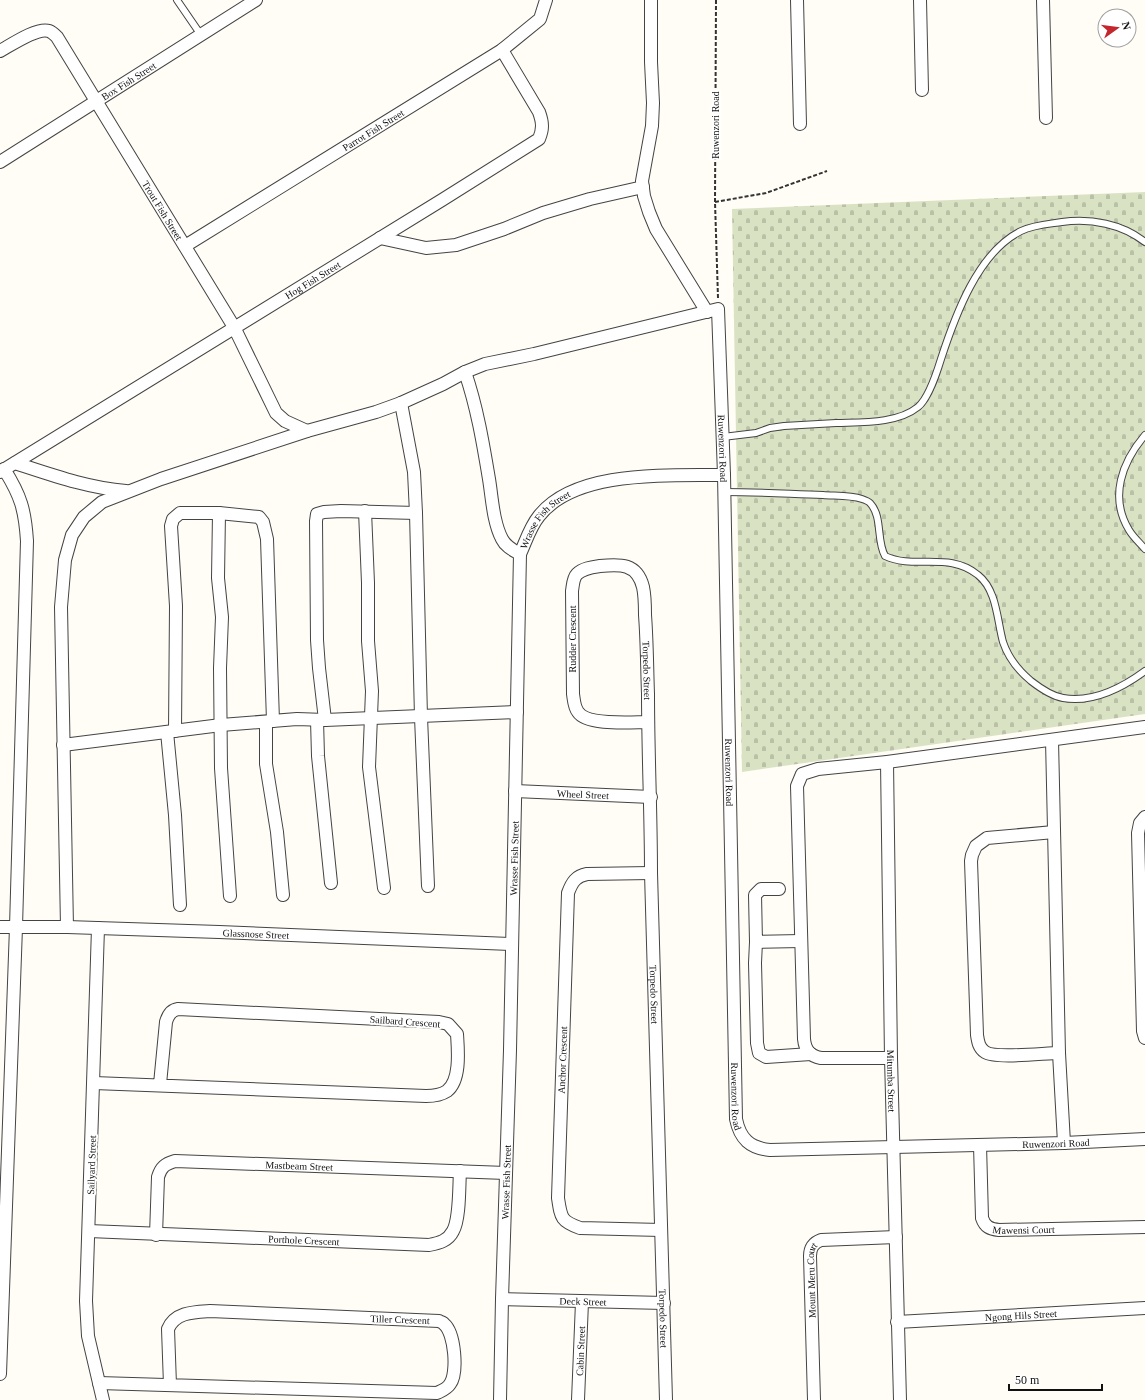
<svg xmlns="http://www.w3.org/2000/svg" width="1145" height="1400" viewBox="0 0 1145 1400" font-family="Georgia,serif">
<defs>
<pattern id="cemetery-stones" width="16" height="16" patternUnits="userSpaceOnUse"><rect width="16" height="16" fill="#d9e3c4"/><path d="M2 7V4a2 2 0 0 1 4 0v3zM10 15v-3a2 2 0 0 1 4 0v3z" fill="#b9c2a7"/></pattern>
</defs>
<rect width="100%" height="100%" fill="#fffdf5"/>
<path fill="url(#cemetery-stones)" d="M1145 192V714L742 772 732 209Z"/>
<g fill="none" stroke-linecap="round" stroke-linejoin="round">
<defs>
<g id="service">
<path d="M177 0 201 35"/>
<path d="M1145 435C1122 462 1109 497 1129 530 1133 537 1140 543 1145 549"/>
<path d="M723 437 756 433 770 428 784 426C801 425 819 424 836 423 861 422 897 424 918 407 929 398 937 372 941 359 955 316 978 252 1021 231 1033 225 1049 224 1062 222 1091 218 1122 224 1145 242"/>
<path d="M724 492C757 492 790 494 823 495 835 496 850 495 862 499 865 500 868 501 870 503 883 517 876 540 885 556 915 570 949 551 978 575 997 590 997 620 1003 642 1008 657 1019 671 1031 681 1040 688 1051 696 1063 698 1092 703 1122 688 1145 671"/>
</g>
<g id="minor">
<path d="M651 0V62L653 103 652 126 642 181 644 196 649 212 656 229 707 312"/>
<path d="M797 0 800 124"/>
<path d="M920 0 922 90"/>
<path d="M1043 0 1046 118"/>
<path id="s1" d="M0 51C11 45 37 27 49 31 52 32 55 35 57 37L234 327 276 413 285 421 307 431"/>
<path id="s2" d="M0 162 256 0"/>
<path d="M380 238 426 248 456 245 504 229 543 213 590 199 643 187"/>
<path id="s3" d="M185 246 502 50 540 19 546 0"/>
<path d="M465 372C477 407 483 443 489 479 492 497 493 522 502 539 506 547 513 550 520 554"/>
<path d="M401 403 414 472 416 513 421 717 428 886"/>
<path d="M15 463C52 475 88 488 126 491"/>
<path id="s4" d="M0 472 442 200 539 139C543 129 543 123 539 112L502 50"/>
<path d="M365 511 368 583V641L372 691 369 767 384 888"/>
<path d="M219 513 218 578 222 617 220 668 221 768 230 896"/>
<path d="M317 720 318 756 331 883"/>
<path d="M325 720 319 668 317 640 316 521 317 514 324 512 341 511 416 513"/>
<path d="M266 722V764L277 832 283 895"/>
<path id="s5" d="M648 722C632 722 587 726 578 712 574 707 574 700 573 694L572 591C573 585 573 578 577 574 583 568 593 567 600 566 620 564 637 563 643 587 645 596 645 606 645 615 647 641 647 667 648 694 648 754 651 813 651 873L666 1400"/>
<path d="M175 731 176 606 171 526 173 519 180 513H219L259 517 263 522 267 539 273 721"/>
<path d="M167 732 175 815 180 905"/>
<path d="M1052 740 1059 1053 1064 1143"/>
<path d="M63 745 221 725 297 719 325 720 517 712"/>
<path id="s6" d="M887 762 891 1058 900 1400"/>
<path id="s7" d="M515 791 651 797"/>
<path d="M1145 817 1140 823 1138 833 1143 1031 1145 1038"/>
<path d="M1054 832 987 838 976 846 972 855 971 861 977 1035C978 1042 979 1048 985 1052 995 1059 1045 1053 1059 1053"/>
<path d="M651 873 587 874C576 876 572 882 568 893L558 1198C561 1218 561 1221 580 1228L661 1230"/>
<path d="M779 889H761L755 895 756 942 801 941"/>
<path id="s8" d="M0 927H67L219 932 512 944"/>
<path id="s9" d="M67 927 61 607 65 560 72 535 84 517 102 502 161 479 307 431 376 412 401 403 443 384 465 372 485 364 534 354 718 309 724 475 736 1119C740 1139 750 1148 770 1150L1064 1143 1145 1139"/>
<path d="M98 928 86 1301 88 1336 103 1400"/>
<path d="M756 942 755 963 757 1043 759 1053 766 1057 811 1054"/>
<path d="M891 1058H821C810 1056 805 1050 804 1039L797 786 802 774 818 769 887 762 1145 727"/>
<path d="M94 1083 426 1096C433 1096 441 1095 447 1091 461 1080 458 1050 457 1034L448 1024 439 1022 178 1009C171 1010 168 1015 166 1022L160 1084"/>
<path id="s10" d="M980 1145 982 1218C985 1227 990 1229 999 1230L1145 1227"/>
<path id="s11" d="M89 1231 429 1245C439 1243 448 1241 453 1231 460 1219 459 1186 460 1171"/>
<path id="s12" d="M156 1235 158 1177C161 1167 165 1164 175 1161L506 1173"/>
<path id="s13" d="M502 1299 664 1303"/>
<path id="s14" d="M897 1322 1145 1308"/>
<path d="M0 1374 16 927 27 541C25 510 21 496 4 469"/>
<path d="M99 1383 437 1393C441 1391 447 1389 450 1384 458 1373 455 1333 444 1324 443 1322 440 1322 439 1321L210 1311C194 1312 175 1312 168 1329L170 1385"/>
<path id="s15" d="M500 1400 502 1299 510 1050 520 554C526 541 530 527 539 516 576 469 670 476 724 475"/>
<path id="s16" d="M578 1400 582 1302"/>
<path id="s17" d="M814 1400 810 1256C810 1248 813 1243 821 1240L896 1237"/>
</g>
</defs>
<use href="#service" stroke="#444" stroke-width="8"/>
<use href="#minor" stroke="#444" stroke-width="14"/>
<g stroke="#333" stroke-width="2" stroke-dasharray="4 2" stroke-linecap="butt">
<path d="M716 0 715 202 718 298"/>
<path d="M715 202 766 193 827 171"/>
</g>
<use href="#service" stroke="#fff" stroke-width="6"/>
<use href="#minor" stroke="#fff" stroke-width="12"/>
</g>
<g text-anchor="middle" stroke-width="4" stroke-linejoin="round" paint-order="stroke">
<g font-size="10" fill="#111" stroke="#fff">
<text dy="4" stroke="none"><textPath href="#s2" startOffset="152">Box Fish Street</textPath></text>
<text transform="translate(715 125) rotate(-90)" y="4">Ruwenzori Road</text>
<text dy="4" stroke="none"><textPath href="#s3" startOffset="221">Parrot Fish Street</textPath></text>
<text dy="4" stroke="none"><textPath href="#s1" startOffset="267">Trout Fish Street</textPath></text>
<text dy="4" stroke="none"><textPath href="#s4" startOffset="367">Hog Fish Street</textPath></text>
<text dy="4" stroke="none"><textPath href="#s9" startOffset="1225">Ruwenzori Road</textPath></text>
<text dy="4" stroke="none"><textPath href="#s15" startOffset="890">Wrasse Fish Street</textPath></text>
<text transform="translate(572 639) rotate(-90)" y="4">Rudder Crescent</text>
<text dy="4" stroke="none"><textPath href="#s5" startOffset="375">Torpedo Street</textPath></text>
<text dy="4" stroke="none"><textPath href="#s9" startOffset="1549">Ruwenzori Road</textPath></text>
<text dy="4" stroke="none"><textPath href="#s7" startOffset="68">Wheel Street</textPath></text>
<text dy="4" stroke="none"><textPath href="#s15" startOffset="542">Wrasse Fish Street</textPath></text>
<text dy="4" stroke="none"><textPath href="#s8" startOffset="256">Glassnose Street</textPath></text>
<text dy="4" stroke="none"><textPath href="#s5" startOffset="699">Torpedo Street</textPath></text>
<text transform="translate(405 1021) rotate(4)" y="4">Sailbard Crescent</text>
<text transform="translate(562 1060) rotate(-88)" y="4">Anchor Crescent</text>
<text dy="4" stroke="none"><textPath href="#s6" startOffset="319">Mitumba Street</textPath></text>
<text dy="4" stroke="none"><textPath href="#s9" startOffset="1873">Ruwenzori Road</textPath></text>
<text dy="4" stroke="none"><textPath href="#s9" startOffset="2232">Ruwenzori Road</textPath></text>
<text transform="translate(91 1165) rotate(-88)" y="4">Sailyard Street</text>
<text dy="4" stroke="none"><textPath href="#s12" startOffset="207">Mastbeam Street</textPath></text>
<text dy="4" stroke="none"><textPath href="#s15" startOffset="218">Wrasse Fish Street</textPath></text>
<text dy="4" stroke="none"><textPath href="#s10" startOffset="120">Mawensi Court</textPath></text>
<text dy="4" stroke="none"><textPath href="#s11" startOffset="215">Porthole Crescent</textPath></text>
<text dy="4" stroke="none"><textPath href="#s17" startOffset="120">Mount Meru Court</textPath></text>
<text dy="4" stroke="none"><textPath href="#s13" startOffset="81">Deck Street</textPath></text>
<text dy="4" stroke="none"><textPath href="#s14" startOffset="124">Ngong Hils Street</textPath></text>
<text dy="4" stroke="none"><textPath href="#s5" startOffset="1023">Torpedo Street</textPath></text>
<text transform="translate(400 1319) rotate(2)" y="4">Tiller Crescent</text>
<text dy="4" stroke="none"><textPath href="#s16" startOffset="49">Cabin Street</textPath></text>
</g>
</g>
<g transform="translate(1117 28) rotate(76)"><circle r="19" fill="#ffffff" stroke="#a0a0a0"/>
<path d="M0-3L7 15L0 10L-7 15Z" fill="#c4262e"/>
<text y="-6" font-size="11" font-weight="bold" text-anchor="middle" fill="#111111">N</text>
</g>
<path d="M1009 1384v6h93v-6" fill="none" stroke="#111111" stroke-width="2"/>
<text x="1015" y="1384" font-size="12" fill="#111111" stroke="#ffffff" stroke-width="3" paint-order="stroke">50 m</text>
</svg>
